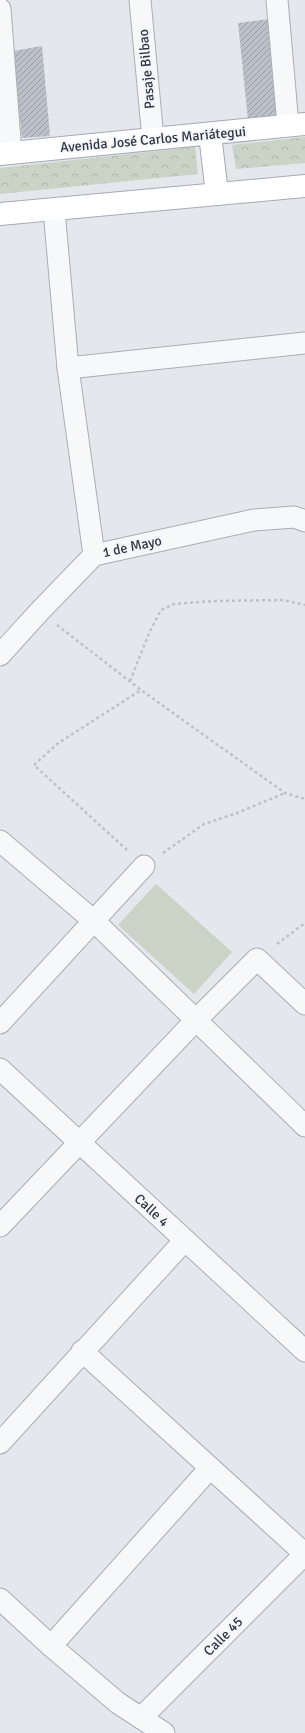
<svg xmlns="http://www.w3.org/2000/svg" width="305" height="1733" viewBox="0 0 305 1733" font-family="Signika,sans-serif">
<defs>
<pattern id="park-crowns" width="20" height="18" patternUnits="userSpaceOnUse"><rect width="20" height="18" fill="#c9d4c6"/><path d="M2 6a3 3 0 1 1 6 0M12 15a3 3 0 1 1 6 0" fill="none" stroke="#adb7ab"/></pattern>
<pattern id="building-hatch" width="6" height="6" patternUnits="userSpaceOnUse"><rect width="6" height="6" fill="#bcc0c8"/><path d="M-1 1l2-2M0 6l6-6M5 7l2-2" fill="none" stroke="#999da4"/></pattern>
</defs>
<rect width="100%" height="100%" fill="#e4e7eb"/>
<path fill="#c9d4c6" d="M156 884 232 952 194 994 118 925Z"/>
<g fill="url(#park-crowns)">
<path d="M305 137V163L236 169 232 145Z"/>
<path d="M195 147 198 174 0 194V168Z"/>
</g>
<g fill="url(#building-hatch)">
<path d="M269 19 279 116 248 120 238 23Z"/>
<path d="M42 46 50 136 22 138 13 51Z"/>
</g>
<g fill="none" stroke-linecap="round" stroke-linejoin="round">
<defs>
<g id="street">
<path d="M140 0 153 139"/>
<path d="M277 0 288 125"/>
<path d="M0 9 11 153"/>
<path d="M54 210 68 368 94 555"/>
<path d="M68 368 305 343"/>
<path d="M0 655 39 612 94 555 254 520 294 517 305 521"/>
<path d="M0 841 94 921 305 1126"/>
<path d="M0 1023 144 866"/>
<path d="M0 1069 305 1351"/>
<path d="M0 1226 196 1020 257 959 305 1004"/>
<path d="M82 1351 305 1554"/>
<path d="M0 1443 185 1240"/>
<path d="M0 1599 51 1646 118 1703 164 1733"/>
<path d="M51 1646 210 1468"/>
<path d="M141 1718 305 1554"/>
</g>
<g id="primary">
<path d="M210 134 217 194"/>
<path d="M0 154 305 124"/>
<path d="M0 214 305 186"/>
</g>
</defs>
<use href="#street" stroke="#a9aeb5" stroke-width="23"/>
<use href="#primary" stroke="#a4abb6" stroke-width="24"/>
<g stroke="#bec1c6" stroke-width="2.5" stroke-dasharray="3 3" stroke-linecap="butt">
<path d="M57 625 141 690 285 793 305 799"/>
<path d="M130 681 150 631 161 610 174 604 213 601 283 600 305 605"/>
<path d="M127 850 34 765 57 744 141 690"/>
<path d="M163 853 204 824 237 813 285 793"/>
<path d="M277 944 305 923"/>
</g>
<use href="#street" stroke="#f7f8f9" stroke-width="21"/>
<use href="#primary" stroke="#fff" stroke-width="22"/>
</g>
<g text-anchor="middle" stroke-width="4" stroke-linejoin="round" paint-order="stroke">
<g font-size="14" fill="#2d3443" stroke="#f4f6f8">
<text transform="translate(146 69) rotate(-95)" y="5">Pasaje Bilbao</text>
<text transform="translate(153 139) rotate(-5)" y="5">Avenida José Carlos Mariátegui</text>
<text transform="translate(132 546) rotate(-12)" y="5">1 de Mayo</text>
<text transform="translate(152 1210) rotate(43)" y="5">Calle 4</text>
<text transform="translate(223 1636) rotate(-45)" y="5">Calle 45</text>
</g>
</g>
</svg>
